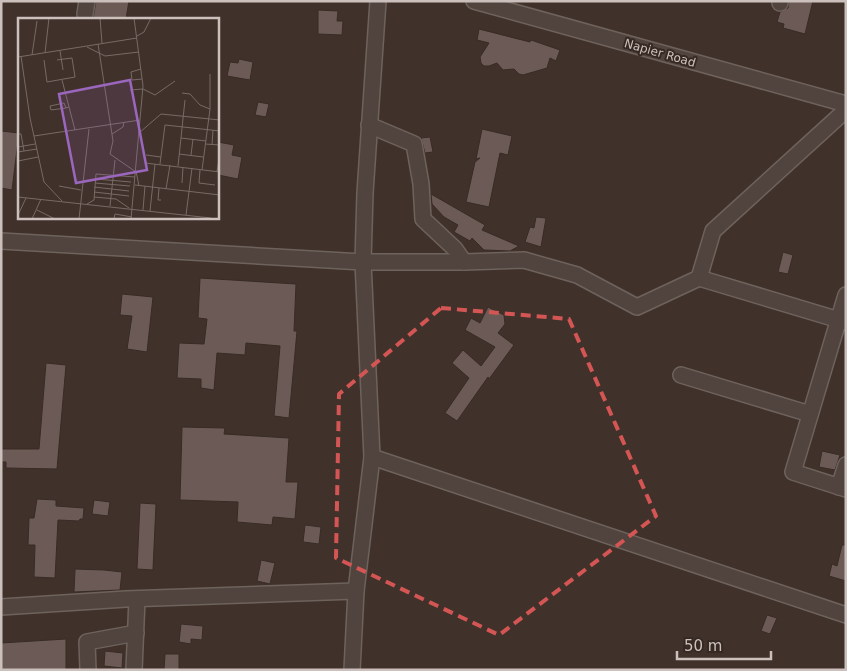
<svg xmlns="http://www.w3.org/2000/svg" width="847" height="671" viewBox="0 0 847 671" font-family="'DejaVu Sans',sans-serif">
<rect width="100%" height="100%" fill="#40312b"/>
<g fill="#6b5a55" stroke="#382b25">
<path d="M96 1H129L126 19H93Z"/>
<path d="M789 1H813L805 34 783 28 784 24 777 22 780 12 788 8Z"/>
<path d="M318 10 338 11 337 21H343L342 35 318 34Z"/>
<path d="M479 29 530 42 531 40 560 50 556 61 550 58 547 68 523 75 519 74 514 69 503 70 497 63 489 66H484L481 63 480 57 489 43 477 40Z"/>
<path d="M239 59 253 62 250 80 227 76 230 62 238 63Z"/>
<path d="M258 102 269 104 266 117 255 115Z"/>
<path d="M482 129 512 136 508 155 500 153 489 207 466 202 475 162 480 158 476 159Z"/>
<path d="M1 131 19 133 12 190 1 188Z"/>
<path d="M430 137 433 152 425 153 421 138Z"/>
<path d="M218 142 234 145 232 155 242 157 238 179 218 175Z"/>
<path d="M431 194 485 225 482 230 519 246 510 251 484 250 472 238 470 241 454 232 458 225 444 217 432 204Z"/>
<path d="M536 217 546 218 541 247 525 242 530 227 534 228Z"/>
<path d="M783 252 793 255 788 274 778 272Z"/>
<path d="M200 278 296 284 294 331H297L289 418 274 416 280 346 246 343 245 355 217 353 214 390 201 388V379L177 378 179 343 204 344 207 319 198 318Z"/>
<path d="M122 294 153 297 147 352 127 349 132 316 120 315Z"/>
<path d="M488 307 504 315 505 324 498 333 514 345 489 379 488 377 457 421 445 413 469 378 452 363 463 350 481 366 495 347 465 330 471 318 480 323Z"/>
<path d="M46 363 66 365 57 469 6 468V462H1V449H39Z"/>
<path d="M182 427 225 428 224 434 289 438 286 482H298L295 519 273 517 272 525 237 522 238 502 180 500Z"/>
<path d="M822 451 840 455 835 470 819 467Z"/>
<path d="M37 499 56 500V506L84 508 83 519H80L79 521 58 520 55 578 34 577 35 545H28L29 518H34Z"/>
<path d="M94 500 110 502 108 516 92 514Z"/>
<path d="M140 503 156 504 153 570 137 569Z"/>
<path d="M305 525 321 527 319 544 303 542Z"/>
<path d="M842 545H846V581L829 576 832 564 837 566Z"/>
<path d="M261 560 275 563 270 584 257 581Z"/>
<path d="M75 569 104 570 122 572 120 590 74 592Z"/>
<path d="M767 615 777 618 770 634 761 631Z"/>
<path d="M181 624 203 626 202 640 191 639V644L179 642Z"/>
<path d="M66 639V670H1V643Z"/>
<path d="M105 651 123 653 122 668 104 666Z"/>
<path d="M165 654H179V670H164Z"/>
</g>
<g fill="none" stroke-linecap="round" stroke-linejoin="round">
<defs>
<g id="minor">
<path d="M474 1 846 104"/>
<path d="M780 3V1"/>
<path d="M85 14 87 1"/>
<path d="M369 125 414 144 421 184 423 219 455 249 464 262"/>
<path d="M1 241 363 262H464L524 260 577 275 637 307 699 278 713 231 846 110"/>
<path d="M699 278 846 322"/>
<path d="M846 295 793 472 846 489"/>
<path d="M681 375 810 414"/>
<path d="M372 457 846 615"/>
<path d="M839 487 846 465"/>
<path d="M1 607 126 599 356 591"/>
<path d="M88 670 87 642 136 633"/>
<path d="M134 670 137 599"/>
<path d="M352 670 356 591 372 457 363 262 365 193 378 1"/>
</g>
</defs>
<use href="#minor" stroke="#6e625d" stroke-width="18"/>
<use href="#minor" stroke="#51443f" stroke-width="15"/>
</g>
<path fill="none" stroke="#d35654" stroke-width="4" stroke-dasharray="10 6" stroke-linejoin="round" d="M441 308 569 319 656 516 499 635 336 558 339 394Z"/>
<g text-anchor="middle" stroke-width="4" stroke-linejoin="round" paint-order="stroke">
<g font-size="12" fill="#cbc0bc" stroke="#362923">
<text transform="translate(660 53) rotate(16)" y="4">Napier Road</text>
</g>
</g>
<g transform="translate(18 18)">
<rect width="201" height="201" fill="#40312b"/>
<path fill="none" stroke="#786a65" stroke-width="1" d="M82 0 84 25M119 18 126 14 133 0M80 26 95 123 92 136 118 154M69 29 87 38 121 34M42 33 45 52M27 35 31 0M14 37 19 3M3 38 12 100 26 164 44 183M0 39 119 20M26 42 29 64 57 59 54 40 39 42M123 51 113 54 114 62 124 61M44 62 57 112M112 72 125 71 137 77 157 63M164 75 172 76 182 87 192 91M48 90 46 85 32 88 33 92 48 90 51 89M121 115 143 96 202 102M0 116H3L6 133M94 116 105 109 106 104M16 118 122 102M163 120 188 123M187 126 202 127M194 127 195 112M0 129 17 126M0 134 19 131M161 136 185 139M128 137 143 139M173 137 175 121M0 143 20 139M127 145 202 154M142 146 147 107 202 113M160 148 167 82M182 152 181 165 197 167M184 152 192 91V56M118 153 121 168M199 153 202 136M78 161 113 164M77 165 112 168M164 165 165 149M117 167 202 177M41 168 63 172M76 169 111 173M141 170 140 182H143M148 171 152 147M76 174 111 178M0 179 193 200M76 179 98 181 111 190M69 186 76 182 78 156 117 159M92 188 97 142M19 192 37 201M125 192 127 168M132 193 137 146M0 197 8 180M168 197 174 150M14 201 23 181M61 201 71 111M96 201 97 196 114 199M113 201 125 68 116 0"/>
<path fill="#9b67be" fill-opacity="0.15" stroke="#9b67be" stroke-width="2.5" d="M112 62 129 152 58 165 41 76Z"/>
<rect width="201" height="201" fill="none" stroke="#cbc0bc" stroke-width="2.5"/>
</g>
<rect width="847" height="671" fill="none" stroke="#cbc0bc" stroke-width="5"/>
<path d="M677 651v8h94v-8" fill="none" stroke="#cbc0bc" stroke-width="2.5"/>
<text x="684" y="651" font-size="15" fill="#cbc0bc" stroke="#362923" stroke-width="4" paint-order="stroke">50 m</text>
</svg>
